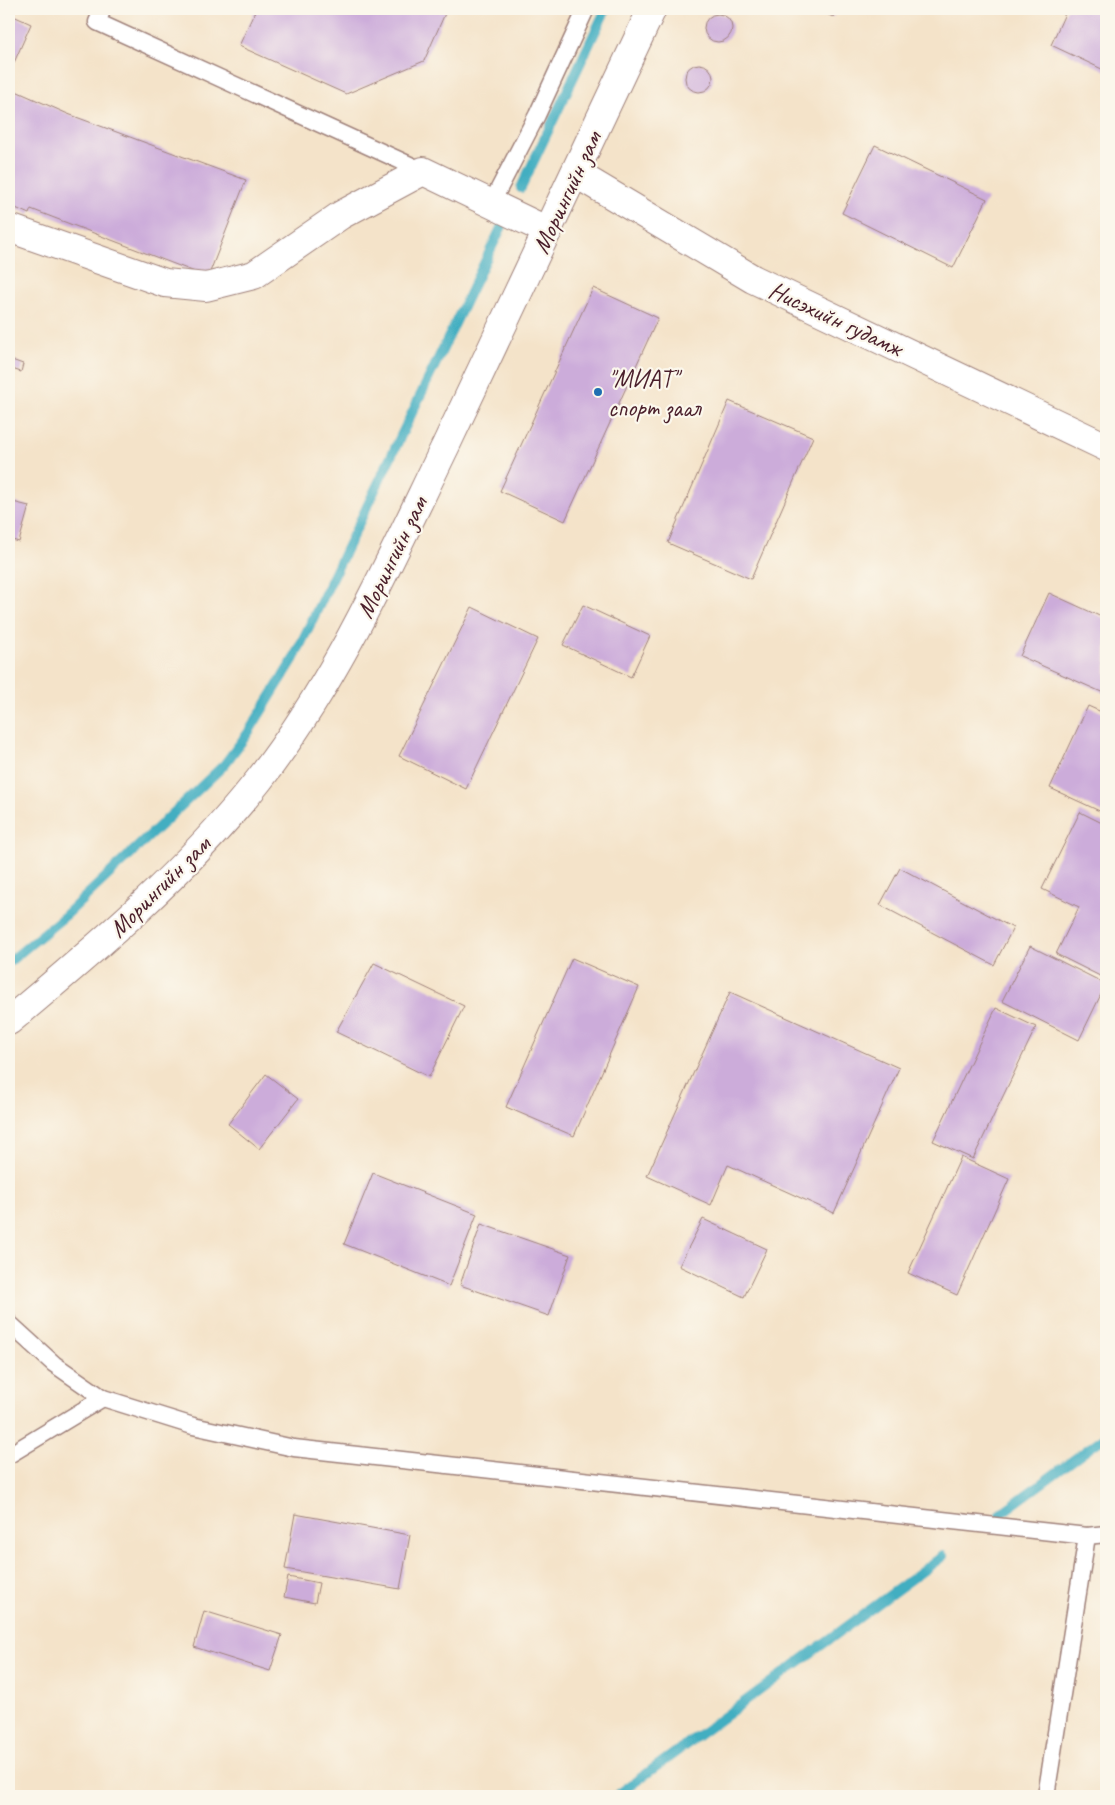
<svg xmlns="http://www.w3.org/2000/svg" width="1115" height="1805" viewBox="0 0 1115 1805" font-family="Caveat,sans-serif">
<rect width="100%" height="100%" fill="#fbf7ec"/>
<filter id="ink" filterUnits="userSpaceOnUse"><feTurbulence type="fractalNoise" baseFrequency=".02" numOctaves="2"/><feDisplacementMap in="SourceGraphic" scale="10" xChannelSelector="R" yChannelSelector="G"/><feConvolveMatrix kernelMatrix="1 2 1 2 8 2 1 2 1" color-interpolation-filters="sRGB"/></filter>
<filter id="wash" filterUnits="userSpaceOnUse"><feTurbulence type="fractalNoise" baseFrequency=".0096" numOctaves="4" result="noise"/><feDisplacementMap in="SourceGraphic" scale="20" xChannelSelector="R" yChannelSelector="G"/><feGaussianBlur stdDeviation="1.12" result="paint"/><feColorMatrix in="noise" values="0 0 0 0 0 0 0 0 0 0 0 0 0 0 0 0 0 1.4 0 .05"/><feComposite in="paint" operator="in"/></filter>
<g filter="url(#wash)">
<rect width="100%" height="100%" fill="#f4e3c9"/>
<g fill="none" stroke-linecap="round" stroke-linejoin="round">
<g stroke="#42aec1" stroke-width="10">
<path d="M521 188 606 9"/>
<path d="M9 962 66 915 224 765 248 733 293 660 502 226"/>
<path d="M1000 1514 1106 1436"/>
<path d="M616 1796 943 1556"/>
</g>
</g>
<g id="blocks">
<g fill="#ccacda">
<path d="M256 9H447L424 61 346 94 239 46Z"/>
<path d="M816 9H837L833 17Z"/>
<path d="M1067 9H1106V71L1051 45Z"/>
<circle cx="718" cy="28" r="14"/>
<path d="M9 14 31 24 9 74Z"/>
<circle cx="699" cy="78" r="14"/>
<path d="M9 88 68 114 246 180 208 277 31 209 29 214 9 205Z"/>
<path d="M875 145 987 199 953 268 842 213Z"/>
<path d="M593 288 658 318 565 521 500 491Z"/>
<path d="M9 359 23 364 21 372 9 368Z"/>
<path d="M729 401 813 437 751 579 668 543Z"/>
<path d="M9 501 29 506 19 542 9 539Z"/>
<path d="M1049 593 1106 619V694L1020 656Z"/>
<path d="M583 605 650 636 631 677 563 645Z"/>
<path d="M472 607 538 639 466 789 399 756Z"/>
<path d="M1088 706 1106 714V814L1050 788Z"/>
<path d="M1080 812 1106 825V969L1102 977 1056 954 1079 907 1042 889Z"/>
<path d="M900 868 1013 928 994 965 880 905Z"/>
<path d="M1030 946 1106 984 1079 1040 1002 1001Z"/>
<path d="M572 958 639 987 574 1136 506 1107Z"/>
<path d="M374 963 464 1006 429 1077 336 1032Z"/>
<path d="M730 992 899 1068 834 1213 728 1165 711 1205 647 1176Z"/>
<path d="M996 1008 1036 1027 973 1159 933 1141Z"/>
<path d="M266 1074 298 1099 259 1149 228 1124Z"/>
<path d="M961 1157 1009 1179 957 1295 908 1273Z"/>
<path d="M373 1173 477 1214 449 1286 344 1244Z"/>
<path d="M703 1219 767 1249 744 1297 679 1266Z"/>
<path d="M481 1224 570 1255 549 1316 460 1285Z"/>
<path d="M295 1514 410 1535 400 1589 285 1569Z"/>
<path d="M288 1577 319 1583 315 1603 284 1597Z"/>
<path d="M204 1611 282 1635 270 1671 194 1647Z"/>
</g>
</g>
</g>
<g filter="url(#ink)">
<use href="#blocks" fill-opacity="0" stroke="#9f817a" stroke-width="1"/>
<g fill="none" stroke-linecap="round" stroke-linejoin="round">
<defs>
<g id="service">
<path d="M103 9 97 22 423 171"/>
<path d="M491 204 537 115 586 9"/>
<path d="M9 1323 54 1364 103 1398 193 1426 294 1448 1087 1536 1106 1534"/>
<path d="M9 1455 103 1398"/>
<path d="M1046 1796 1087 1536"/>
</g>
<g id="minor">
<path d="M575 173 753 279 1106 447"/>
<path d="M9 228 165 283 206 287 254 275 341 215 423 171 548 231"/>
</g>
<path id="secondary" d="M9 1021C98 947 187 871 259 780 338 679 390 560 446 445 515 300 583 154 652 9"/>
</defs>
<use href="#service" stroke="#9f817a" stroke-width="19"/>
<use href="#minor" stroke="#9f817a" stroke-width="30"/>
<use href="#secondary" stroke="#9f817a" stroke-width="30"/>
<use href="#service" stroke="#fff" stroke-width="16"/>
<use href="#minor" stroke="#fff" stroke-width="28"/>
<use href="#secondary" stroke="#fff" stroke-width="28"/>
</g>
</g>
<circle fill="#1f6fb2" stroke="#fbf7ec" stroke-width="2" cx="598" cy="392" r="5"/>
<g text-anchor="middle" stroke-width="4.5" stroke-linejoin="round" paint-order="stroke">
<g font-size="25" fill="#4a1f2b" stroke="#fbf7ec">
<text transform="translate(566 192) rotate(-65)" y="9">Морингийн зам</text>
<text transform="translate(836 318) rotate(25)" y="9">Нисэхийн гудамж</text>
<text transform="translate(391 557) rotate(-64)" y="9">Морингийн зам</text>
<text transform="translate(159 886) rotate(-45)" y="9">Морингийн зам</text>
</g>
<g font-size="25" fill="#4a1f2b" stroke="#fbf7ec" text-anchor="start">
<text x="608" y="387">"МИАТ"<tspan x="608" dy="29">спорт заал</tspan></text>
</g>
</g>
<rect width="1115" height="1805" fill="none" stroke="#fbf7ec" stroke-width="30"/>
</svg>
